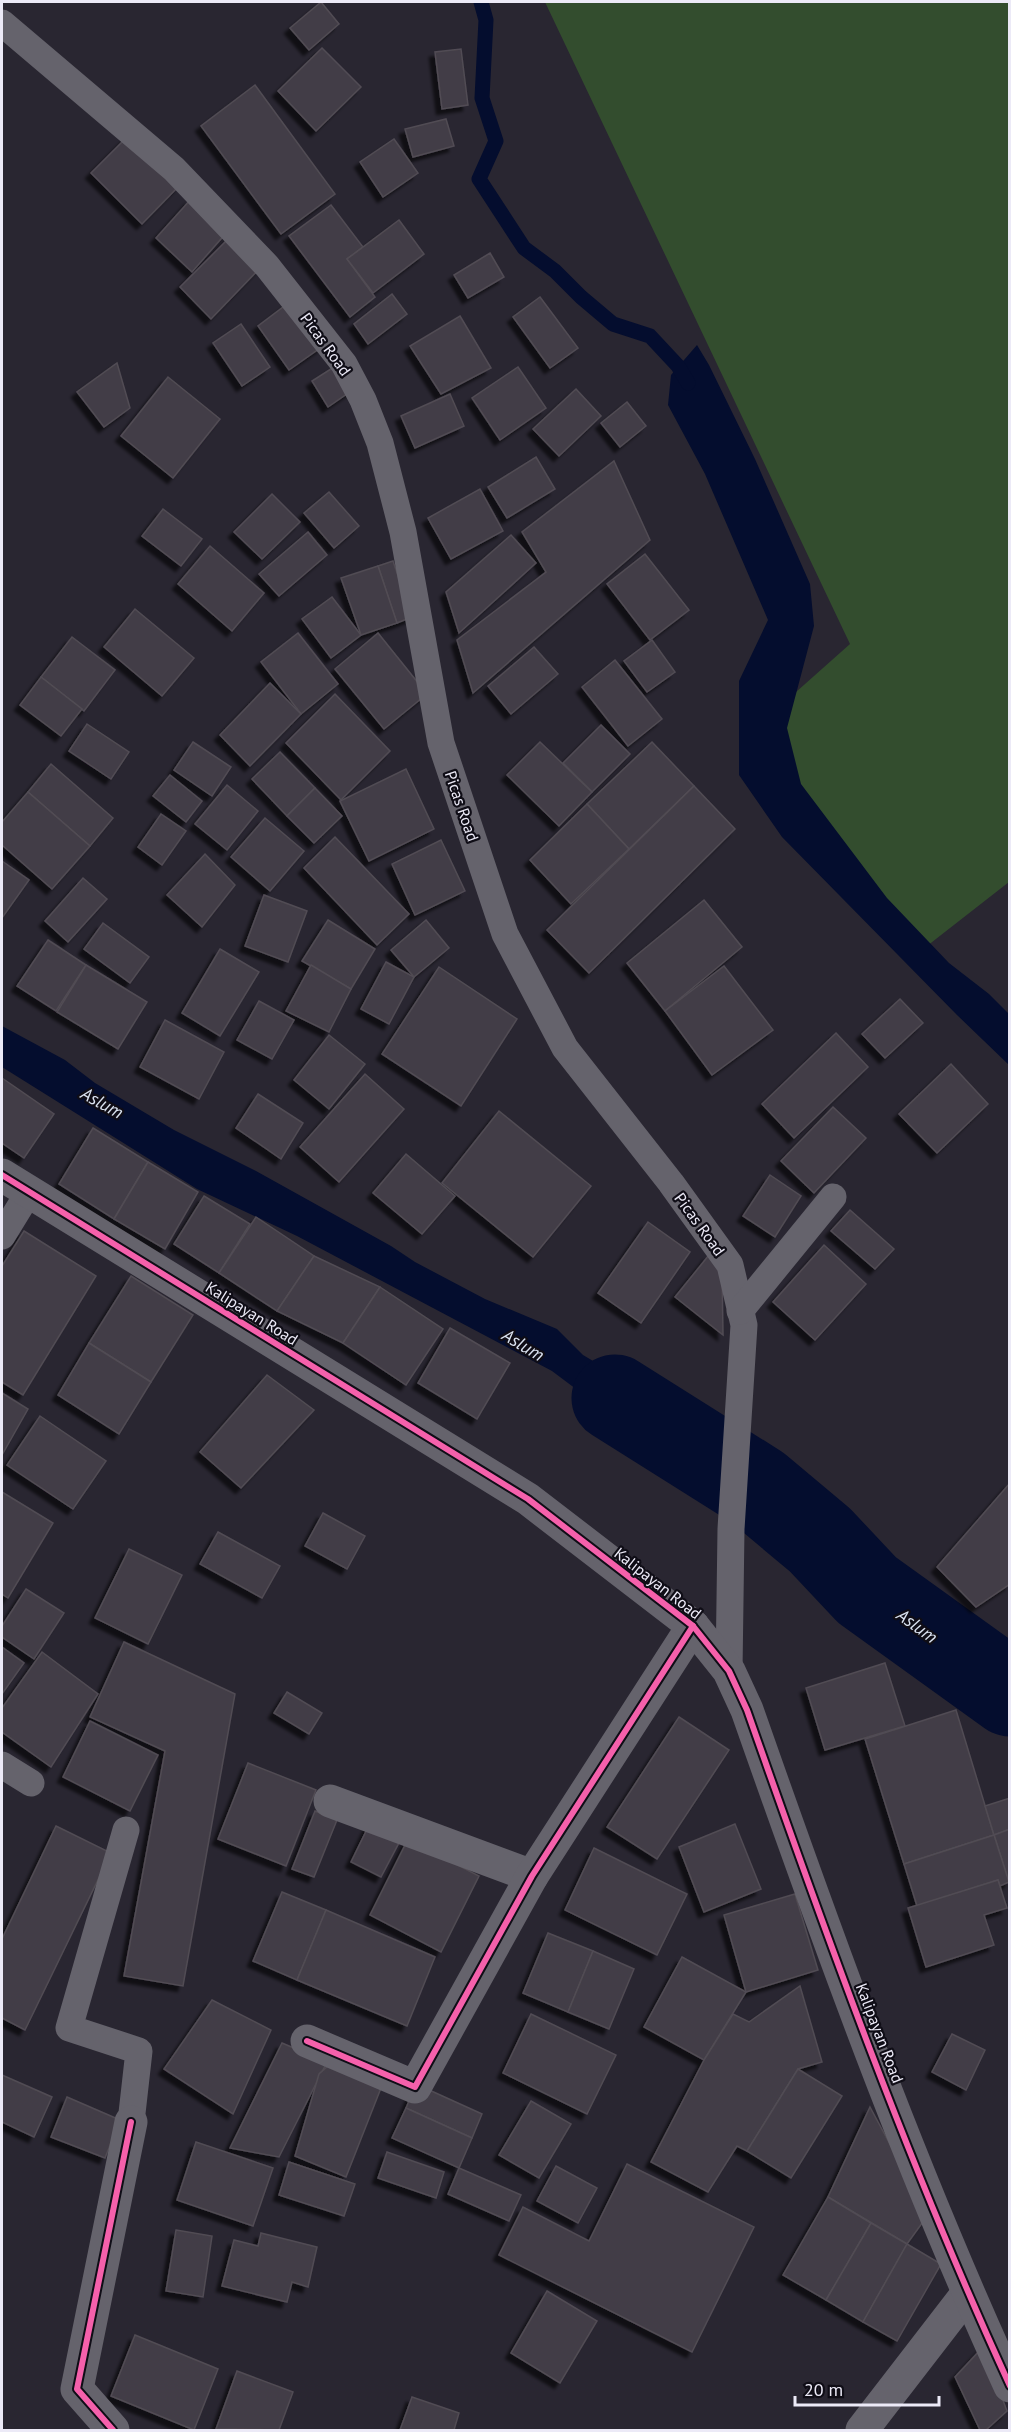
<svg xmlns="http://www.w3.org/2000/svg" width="1011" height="2432" viewBox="0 0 1011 2432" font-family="'PT Sans',sans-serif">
<defs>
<filter id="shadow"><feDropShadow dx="-5.5" dy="5.5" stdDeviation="1.5" flood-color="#0009"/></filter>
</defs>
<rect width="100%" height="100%" fill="#292631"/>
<path fill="#334d2e" d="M545 2H1009V882L918 953 751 732 850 644Z"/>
<g fill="#040d2e">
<path d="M697 345 709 365 755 459 810 584 814 626 787 728 801 784 887 898 949 963 989 994 1009 1014V1065L957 1015 782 837 739 775V681L768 620 705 474 668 405 671 375Z"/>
<path d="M2 1026 65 1060 95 1083 174 1130 256 1171 391 1246 415 1262 485 1299 557 1329 583 1355 677 1411 699 1428 721 1440 713 1485 632 1431 552 1371 297 1236 197 1189 2 1067Z"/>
<path d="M765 1472 995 1659 1009 1668V1729L802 1572 756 1518Z"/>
</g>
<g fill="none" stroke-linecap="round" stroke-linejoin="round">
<path stroke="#040d2e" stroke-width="15" d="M481 2 486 20 482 98 496 141 479 179 524 248 555 271 581 297 613 324 650 336 678 366 688 383"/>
<path stroke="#040d2e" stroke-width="87" d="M615 1398 758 1488 820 1540 867 1590 1010 1693"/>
</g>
<g fill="#433e46" stroke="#514c54" stroke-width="1.5" filter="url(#shadow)">
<path d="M321 2 339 24 309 50 290 28Z"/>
<path d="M322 48 361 87 316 131 278 91Z"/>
<path d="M461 49 468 105 442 109 435 52Z"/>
<path d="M255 85 335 194 281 234 201 126Z"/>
<path d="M446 119 454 146 413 157 405 129Z"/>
<path d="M128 136 179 186 142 224 91 173Z"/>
<path d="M394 139 418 173 383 197 360 162Z"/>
<path d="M191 199 228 231 192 272 156 238Z"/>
<path d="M331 205 363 247 347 259 375 297 350 317 289 236Z"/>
<path d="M399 220 424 254 373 293 347 259Z"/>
<path d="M232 235 263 265 211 319 180 287Z"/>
<path d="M490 253 504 277 468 298 454 275Z"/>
<path d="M392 294 407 314 368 344 354 324Z"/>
<path d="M540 297 578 348 550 368 513 317Z"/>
<path d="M291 301 323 346 289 370 258 326Z"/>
<path d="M460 316 491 368 441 394 410 346Z"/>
<path d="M241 324 270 367 242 386 213 343Z"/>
<path d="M117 363 130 408 104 427 77 392Z"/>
<path d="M337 365 354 389 328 407 312 381Z"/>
<path d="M518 367 546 408 500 440 472 398Z"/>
<path d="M168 377 220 419 173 478 121 436Z"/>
<path d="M576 389 601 416 559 456 533 429Z"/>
<path d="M450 394 464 426 415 448 401 416Z"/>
<path d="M627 402 646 426 620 447 601 423Z"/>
<path d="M536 457 555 489 507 518 488 487Z"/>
<path d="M614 461 650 540 473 693 457 640 546 572 522 532Z"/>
<path d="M480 489 503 531 451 559 428 518Z"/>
<path d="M329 492 359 526 334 548 304 513Z"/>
<path d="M272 494 300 522 262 559 234 532Z"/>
<path d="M163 509 202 539 181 566 142 536Z"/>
<path d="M308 532 327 555 279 596 259 574Z"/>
<path d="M511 535 536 563 459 633 446 592Z"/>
<path d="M210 546 264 593 232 631 178 584Z"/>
<path d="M645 554 689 610 650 640 607 584Z"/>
<path d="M393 561 412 617 397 623 378 566Z"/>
<path d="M378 566 397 623 361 635 341 578Z"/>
<path d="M332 597 361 635 331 658 302 619Z"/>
<path d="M135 609 194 658 162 696 104 647Z"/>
<path d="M298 633 338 684 301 714 261 662Z"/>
<path d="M378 633 427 694 384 729 335 669Z"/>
<path d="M72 637 115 670 84 711 41 677Z"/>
<path d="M652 640 675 672 647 692 624 661Z"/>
<path d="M534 647 558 674 511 714 488 686Z"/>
<path d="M615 660 662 719 628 746 582 687Z"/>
<path d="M41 677 82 709 61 736 20 705Z"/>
<path d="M270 683 301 714 250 766 220 735Z"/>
<path d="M335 694 390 751 341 800 286 743Z"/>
<path d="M87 724 129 752 111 779 69 751Z"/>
<path d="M601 725 630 754 592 792 563 763Z"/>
<path d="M193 742 231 767 212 796 174 770Z"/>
<path d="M540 742 592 792 559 826 507 775Z"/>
<path d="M652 742 694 786 629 849 587 804Z"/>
<path d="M280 752 315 788 287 816 252 779Z"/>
<path d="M51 764 113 818 90 846 28 792Z"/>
<path d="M406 769 434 829 369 861 340 801Z"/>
<path d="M170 775 202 801 186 822 153 796Z"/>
<path d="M227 785 258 811 227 850 195 824Z"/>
<path d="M694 786 735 829 589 973 547 930Z"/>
<path d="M315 788 342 816 314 843 287 816Z"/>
<path d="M28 792 90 846 52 889 2 845V822Z"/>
<path d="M587 804 629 849 571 904 530 860Z"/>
<path d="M161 814 186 831 162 865 138 847Z"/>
<path d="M265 818 304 851 270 891 231 857Z"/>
<path d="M335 837 409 914 377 945 304 868Z"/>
<path d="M441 840 465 891 415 915 392 864Z"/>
<path d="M205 854 235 885 202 927 167 895Z"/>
<path d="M2 861 29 880 2 918Z"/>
<path d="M83 878 107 899 68 942 45 921Z"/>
<path d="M264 895 307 911 288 962 245 946Z"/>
<path d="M704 900 742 947 665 1011 627 963Z"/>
<path d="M328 920 375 949 351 989 302 961Z"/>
<path d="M426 920 449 948 414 977 391 950Z"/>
<path d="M103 923 149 957 130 983 84 949Z"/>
<path d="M48 940 86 965 56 1011 17 986Z"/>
<path d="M220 949 259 972 220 1036 182 1013Z"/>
<path d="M386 962 414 977 389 1024 361 1009Z"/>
<path d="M86 965 147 1002 118 1049 57 1012Z"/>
<path d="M311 965 351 989 329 1032 286 1011Z"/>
<path d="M724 966 773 1030 712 1075 665 1011Z"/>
<path d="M439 967 517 1019 461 1106 382 1054Z"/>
<path d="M900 999 923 1023 885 1058 862 1034Z"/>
<path d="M259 1001 294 1020 272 1059 237 1040Z"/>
<path d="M165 1020 224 1052 199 1099 140 1067Z"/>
<path d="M836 1033 868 1067 794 1138 762 1104Z"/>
<path d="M329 1035 365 1064 329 1109 294 1080Z"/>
<path d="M951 1064 988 1104 937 1153 899 1114Z"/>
<path d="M365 1074 404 1109 339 1182 300 1147Z"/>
<path d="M2 1078 54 1114 24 1158 2 1143Z"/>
<path d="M258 1094 303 1123 281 1159 236 1128Z"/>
<path d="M833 1107 866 1138 814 1193 781 1161Z"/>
<path d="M499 1111 591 1186 533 1257 442 1183Z"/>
<path d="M93 1128 148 1162 114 1219 59 1184Z"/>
<path d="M406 1154 455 1196 422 1234 373 1193Z"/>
<path d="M148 1162 198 1192 165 1249 114 1219Z"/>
<path d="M770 1175 801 1196 775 1237 743 1216Z"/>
<path d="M204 1196 250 1224 219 1273 174 1244Z"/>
<path d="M850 1210 894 1249 875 1269 831 1231Z"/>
<path d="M256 1217 314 1256 277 1311 219 1273Z"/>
<path d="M648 1222 690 1252 641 1323 598 1293Z"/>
<path d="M24 1231 96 1276 23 1395 2 1382V1266Z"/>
<path d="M824 1245 866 1284 815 1340 773 1302Z"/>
<path d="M709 1255 722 1269 723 1335 675 1297Z"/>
<path d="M314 1256 380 1287 343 1343 277 1311Z"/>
<path d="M131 1276 193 1315 151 1382 89 1343Z"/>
<path d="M380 1287 443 1329 406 1385 343 1343Z"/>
<path d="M450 1328 510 1363 477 1419 418 1383Z"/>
<path d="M89 1343 151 1382 119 1434 58 1395Z"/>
<path d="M267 1375 314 1410 241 1488 200 1452Z"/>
<path d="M2 1393 28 1409 2 1455Z"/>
<path d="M40 1416 106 1461 73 1509 7 1465Z"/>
<path d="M1010 1483V1584L976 1607 937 1567Z"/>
<path d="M2 1492 53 1523 8 1598 2 1594Z"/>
<path d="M323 1513 365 1536 347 1569 305 1546Z"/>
<path d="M218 1532 280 1566 262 1598 200 1564Z"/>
<path d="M129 1549 182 1575 148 1644 95 1618Z"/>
<path d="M26 1589 64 1613 34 1659 2 1637V1626Z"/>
<path d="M124 1642 235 1694 183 1986 124 1976 165 1751 90 1717Z"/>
<path d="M2 1647 24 1663 2 1694Z"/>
<path d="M42 1652 98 1694 51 1767 2 1732V1708Z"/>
<path d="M885 1663 905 1726 825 1750 806 1688Z"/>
<path d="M287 1692 322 1713 309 1734 274 1713Z"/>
<path d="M956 1710 994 1835 904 1864 865 1739Z"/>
<path d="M679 1717 729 1750 657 1859 607 1827Z"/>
<path d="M90 1721 158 1755 130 1811 63 1777Z"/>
<path d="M248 1763 316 1790 286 1866 218 1839Z"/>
<path d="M1010 1798V1829L994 1835 985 1806Z"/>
<path d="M315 1811 337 1820 314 1877 292 1869Z"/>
<path d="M370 1823 401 1839 381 1877 351 1862Z"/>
<path d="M735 1824 761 1889 704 1912 679 1847Z"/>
<path d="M56 1826 111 1853 25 2030 2 2018V1939Z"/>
<path d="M1010 1829V1881L1009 1882 994 1835Z"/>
<path d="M994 1835 1009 1882 1000 1886 998 1880 917 1906 904 1864Z"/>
<path d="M408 1839 479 1876 441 1952 370 1915Z"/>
<path d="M594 1848 687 1894 657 1955 565 1910Z"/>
<path d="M998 1880 1007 1908 984 1915 994 1945 926 1967 908 1908Z"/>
<path d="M282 1892 326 1910 297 1980 253 1961Z"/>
<path d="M795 1894 818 1970 746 1992 724 1915Z"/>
<path d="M326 1910 435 1957 407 2026 297 1980Z"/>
<path d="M548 1933 593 1951 568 2012 523 1993Z"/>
<path d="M593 1951 634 1969 609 2029 568 2012Z"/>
<path d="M682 1957 746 1992 704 2060 644 2027Z"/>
<path d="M800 1986 822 2062 798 2069 747 2151 737 2146 708 2192 651 2162 704 2060 733 2014 749 2022Z"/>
<path d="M212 2000 271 2030 233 2114 164 2069Z"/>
<path d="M531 2014 616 2055 587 2114 503 2073Z"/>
<path d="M952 2034 985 2050 966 2090 932 2072Z"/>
<path d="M282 2043 327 2062 279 2157 230 2148Z"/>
<path d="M331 2063 383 2083 346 2177 295 2156 319 2074Z"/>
<path d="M798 2069 842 2096 791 2178 747 2151Z"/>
<path d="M2 2075 52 2097 34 2137 2 2122Z"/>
<path d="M416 2084 482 2114 472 2138 406 2108Z"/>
<path d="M67 2097 120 2120 105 2158 51 2137Z"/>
<path d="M531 2101 571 2124 539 2178 499 2155Z"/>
<path d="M870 2107 928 2215 907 2244 828 2197Z"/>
<path d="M406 2108 472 2138 459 2168 392 2138Z"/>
<path d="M196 2142 273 2168 253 2226 177 2200Z"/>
<path d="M387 2152 444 2172 436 2198 378 2178Z"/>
<path d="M289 2162 355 2184 344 2216 279 2195Z"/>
<path d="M627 2164 754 2227 692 2352 499 2255 523 2207 589 2241Z"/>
<path d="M556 2166 597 2188 578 2223 537 2201Z"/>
<path d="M459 2168 521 2195 509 2221 448 2194Z"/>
<path d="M828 2197 871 2223 826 2300 783 2275Z"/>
<path d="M871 2223 907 2244 863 2322 826 2300Z"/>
<path d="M176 2230 212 2236 203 2297 166 2291Z"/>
<path d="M261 2233 317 2247 308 2287 292 2282 287 2302 222 2286 234 2240 258 2246Z"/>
<path d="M907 2244 941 2264 897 2341 863 2322Z"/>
<path d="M547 2291 597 2321 560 2383 511 2353Z"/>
<path d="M135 2335 218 2369 194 2430 111 2396Z"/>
<path d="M983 2347 1007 2411 986 2430H980L955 2377Z"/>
<path d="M237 2371 293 2392 279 2430 216 2429Z"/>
<path d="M412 2397 459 2413 454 2430H400Z"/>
</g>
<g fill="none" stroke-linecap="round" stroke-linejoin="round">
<g stroke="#65636c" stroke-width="27">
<path d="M2 23 174 169 267 266 344 364 363 400 380 443 403 532 441 743 505 934 565 1048 671 1183 730 1265 744 1325 731 1529 729 1671"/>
<path d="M2 1236 29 1192"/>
<path d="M740 1311 833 1197"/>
<path d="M2 1765 31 1783"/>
<path d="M126 1830 69 2028 139 2051 131 2122"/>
</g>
<g stroke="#65636c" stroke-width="33">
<path d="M330 1801 532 1876"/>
<path d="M307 2041 415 2087 532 1876 693 1626"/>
<path d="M113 2430 77 2389 131 2122"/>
<path d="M862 2430 967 2294"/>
</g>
<path stroke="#65636c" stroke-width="33" d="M2 1175 528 1499 693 1626 729 1671 747 1710C827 1938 909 2166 1010 2386"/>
<defs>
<g id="cycleway">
<path d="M2 1175 528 1499 693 1626 729 1671 747 1710C827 1938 909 2166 1010 2386"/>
<path d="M307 2041 415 2087 532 1876 693 1626"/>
<path d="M113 2430 77 2389 131 2122"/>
</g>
</defs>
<use href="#cycleway" stroke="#0f0d16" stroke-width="10"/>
<use href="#cycleway" stroke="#f560ab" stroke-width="6"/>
</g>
<g text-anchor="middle" stroke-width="4.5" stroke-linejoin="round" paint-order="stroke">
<g font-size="16" fill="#eceaf7" stroke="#0f0d16">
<text transform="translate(326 344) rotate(54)" y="6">Picas Road</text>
<text transform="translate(462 806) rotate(71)" y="6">Picas Road</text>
<text transform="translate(700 1224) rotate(54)" y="6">Picas Road</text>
<text transform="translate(252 1313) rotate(32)" y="6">Kalipayan Road</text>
<text transform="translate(658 1583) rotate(38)" y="6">Kalipayan Road</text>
<text transform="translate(880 2033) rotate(69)" y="6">Kalipayan Road</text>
</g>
<g font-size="18" font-style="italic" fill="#dbe3f1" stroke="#0f0d16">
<text transform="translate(102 1103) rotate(29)" y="6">Aslum</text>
<text transform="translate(523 1345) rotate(31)" y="6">Aslum</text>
<text transform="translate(917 1626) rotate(36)" y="6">Aslum</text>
</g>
</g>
<rect width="1011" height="2432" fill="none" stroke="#eceaf7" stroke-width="6"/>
<path d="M795 2396v9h144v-9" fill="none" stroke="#eceaf7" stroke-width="3"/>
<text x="804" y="2396" font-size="18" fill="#eceaf7" stroke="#0f0d16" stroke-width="4.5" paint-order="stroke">20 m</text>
</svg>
